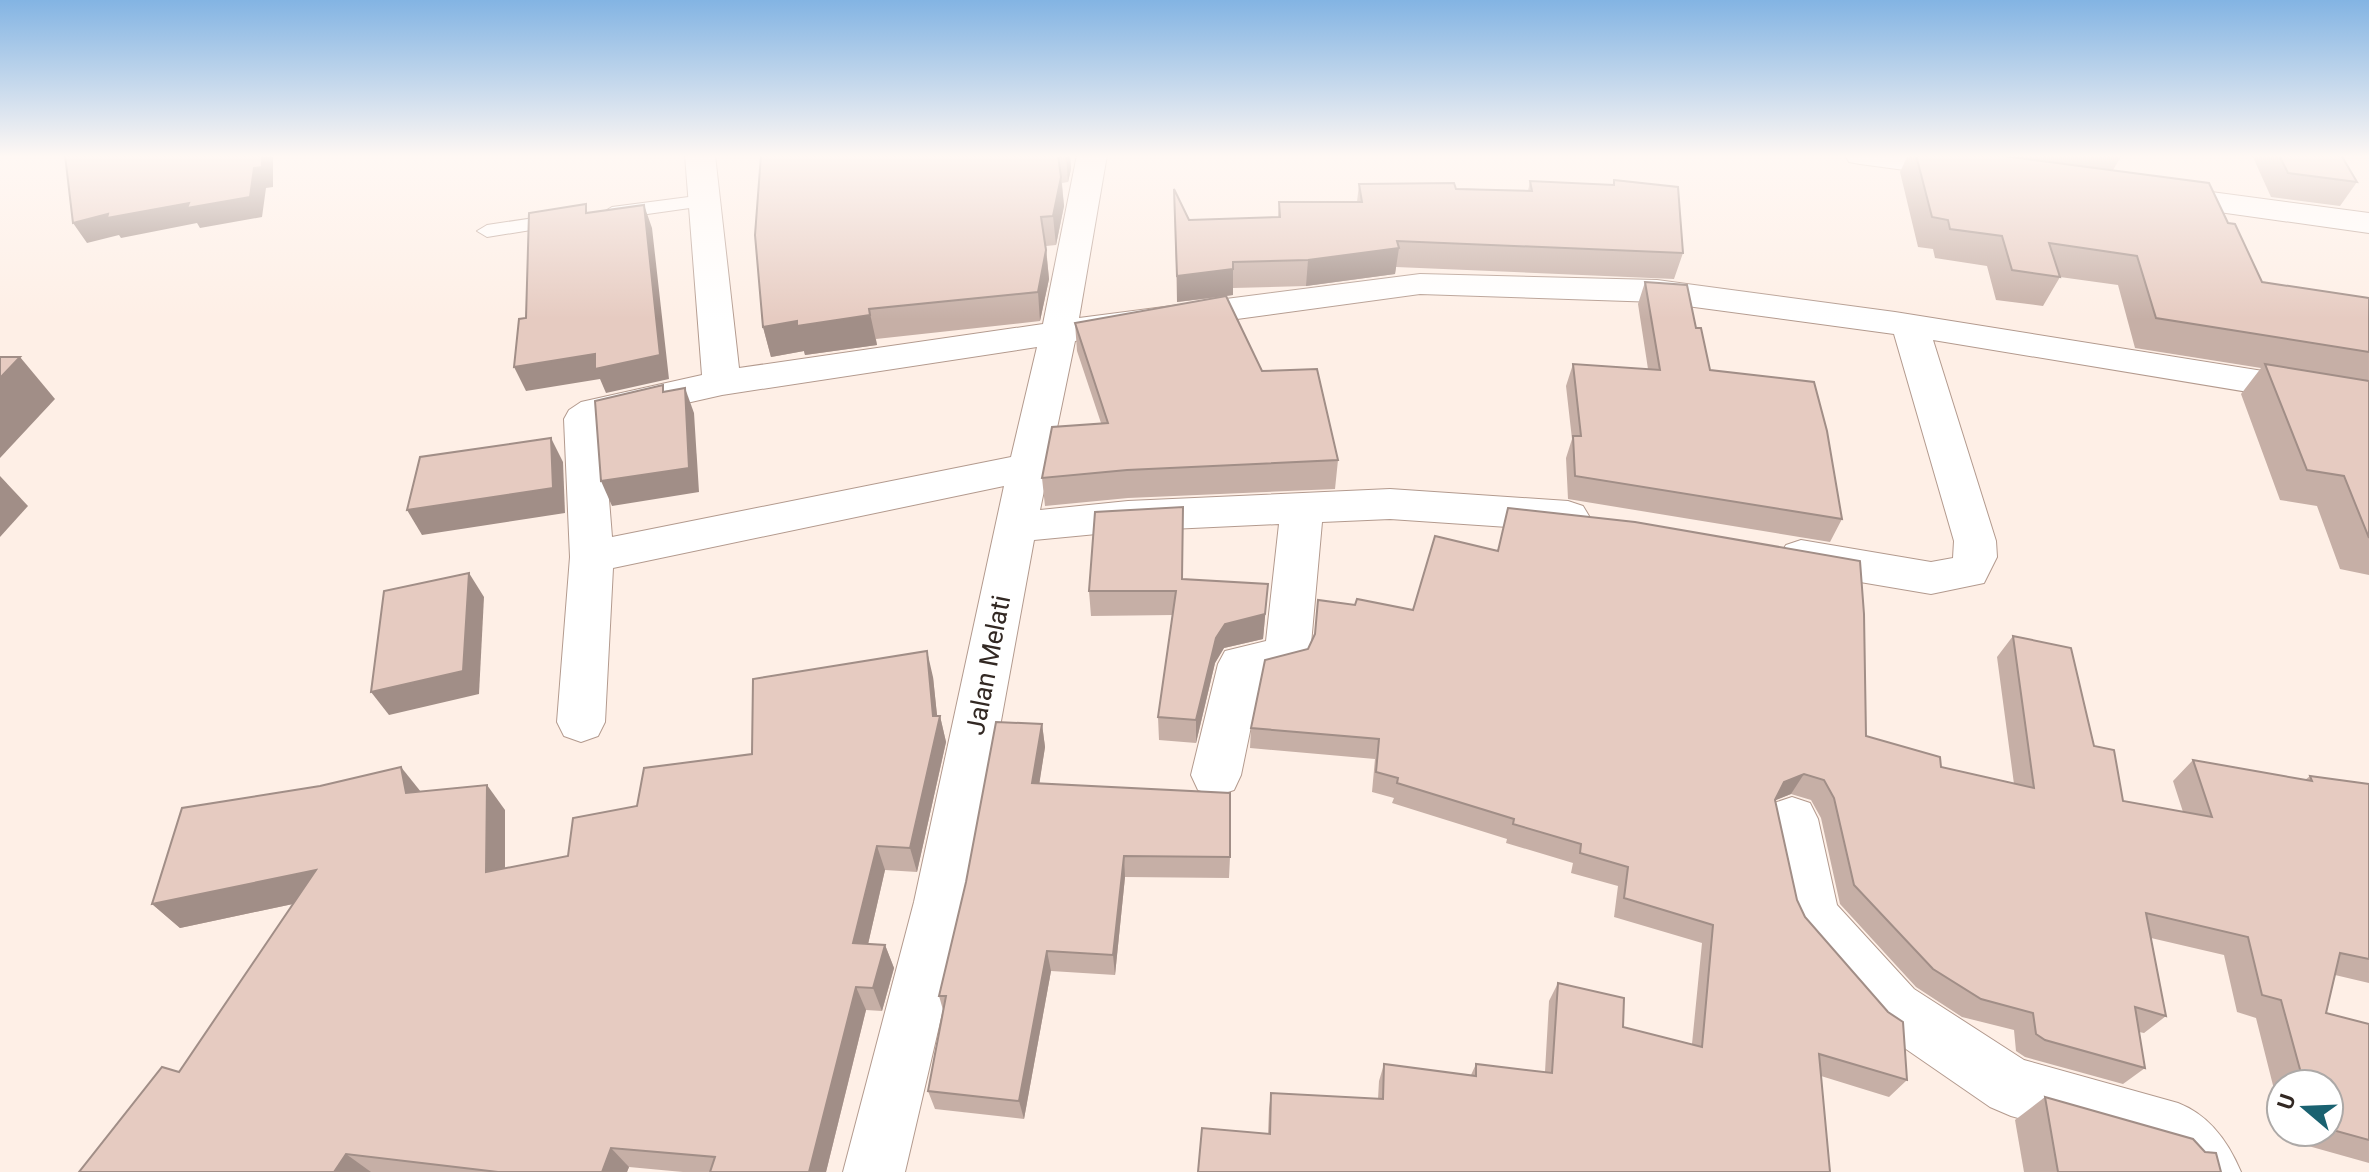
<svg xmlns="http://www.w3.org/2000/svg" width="2369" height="1172" viewBox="0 0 2369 1172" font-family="Roboto,sans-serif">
<rect width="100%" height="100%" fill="#feefe6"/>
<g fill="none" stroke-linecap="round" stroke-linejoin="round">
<defs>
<g id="service">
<path d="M704 195 711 197 714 201 711 205 612 219 602 213 612 207Z"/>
<path d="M561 214 568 216 571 220 568 224 487 237 477 231 487 225Z"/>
</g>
<g id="minor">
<path d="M685 155H715L739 368 1043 324 1077 155H1107L1079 318 1420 274 1657 280 1895 312 2369 388V412L1933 340 1996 541 1997 557 1984 583 1931 594 1801 572 1786 567 1779 556 1786 545 1801 540 1931 562 1953 558 1954 541 1894 334 1657 302 1420 294 1075 341 1040 510 1128 501 1390 489 1568 501 1583 506 1589 516 1583 526 1568 531 1390 519 1322 522 1310 655 1303 668 1261 678 1241 775 1234 790 1216 796 1198 790 1191 775 1218 664 1225 651 1266 641 1279 524 1128 531 1034 540 968 902 905 1172H843L914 902 1004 486 613 568 605 722 598 736 581 742 564 736 557 722 570 557 564 419 569 410 581 402 702 375ZM1037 347 1011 457 612 537 603 424 607 421 722 395Z"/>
<path d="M1845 155H1927L1975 162 1980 169 1975 176 1964 178 1860 164 1849 162Z"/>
<path d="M2159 185 2369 213V233L2148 202 2143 195 2148 188Z"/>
<path d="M1792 797 1810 803 1818 819 1837 905 1914 989 2024 1060 2178 1103C2209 1115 2228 1141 2241 1172H2171L2159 1158 2011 1116 1990 1107 1874 1027 1794 934 1786 917 1766 819 1774 803Z"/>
</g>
</defs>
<use href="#service" stroke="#b39a8e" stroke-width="2"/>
<use href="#minor" stroke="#b39a8e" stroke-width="2"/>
<use href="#service" fill="#fff" fill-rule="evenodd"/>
<use href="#minor" fill="#fff" fill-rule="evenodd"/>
</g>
<g fill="#c6afa6">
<path d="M761 155H1070L1071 169 1068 182 1062 183 1064 206 1056 245 1046 246 1049 279 1040 321 876 339 877 345 805 355 804 351 771 357 763 327Z"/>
<path d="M1908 155H2122L2113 170 2228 223 2262 282 2369 298V575L2340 569 2317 506 2280 500 2241 394 2261 368 2135 348 2118 285 2060 277 2043 306 1996 300 1987 266 1935 258 1933 249 1918 247 1900 172Z"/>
<path d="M2252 155H2341L2357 182 2340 206 2271 197Z"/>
<path d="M1614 180 1683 253 1674 279 1396 267 1395 274 1306 286 1233 288V295L1226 296 1262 371 1338 460 1335 489 1128 498 1045 506 1042 478 1101 423 1077 351 1075 323 1221 297 1177 302 1174 189 1189 220 1278 217 1279 202H1357L1359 184 1528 191 1530 181 1613 185Z"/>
<path d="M1645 282 1696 328 1710 370 1842 519 1830 542 1568 499 1566 458 1572 439 1566 386 1573 364 1648 369 1638 304Z"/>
<path d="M1183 579 1268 584 1263 639 1224 648 1215 663 1196 743 1159 740 1158 717 1173 615 1091 616 1089 591Z"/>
<path d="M1355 605 1413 610 1866 736 1941 767 2014 784 1997 657 2013 636 2094 746 2123 801 2183 812 2173 781 2193 760 2305 780 2310 776 2369 784V983L2335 975 2326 1013 2369 1024V1163L2287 1140 2285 1132H2329V1084H2281V1117L2256 1018 2237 1012 2224 955 2151 938 2166 1016 2144 1033 2139 1032 2145 1068 2123 1084 2025 1057 2016 1051 2014 1030 1962 1017 1916 987 1840 904 1821 818 1811 800 1791 794 1775 800 1797 900 1805 917 1907 1080 1889 1097 1821 1076 1268 1134 1269 1109 1271 1093 1378 1099 1379 1081 1384 1064 1471 1075 1476 1064 1545 1072 1549 1001 1558 983 1623 1027 1692 1044 1702 943 1614 917 1618 886 1571 873 1573 863 1506 843 1507 839 1392 803 1394 798 1372 792 1375 759 1250 748 1251 728 1308 649Z"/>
<path d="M933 677 937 716H940L946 742 917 872 885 870 868 944 885 945 894 968 882 1011 866 1010 826 1172H683L629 1167 627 1172H79L179 1072 293 904 180 928 152 904 420 792 505 810V868L568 856 637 806 752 754Z"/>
<path d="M1042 724 1045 747 1039 784 1230 857 1229 878 1125 877 1115 975 1051 971 1024 1119 935 1109 928 1091 943 1010 939 996Z"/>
<path d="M2045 1097 2221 1172H2024L2015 1120Z"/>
</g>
<g fill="#a18e87">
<path d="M262 155H273V187L266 188 262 217 200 228 197 223 121 238 119 235 87 243 73 223 108 214 254 168Z"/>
<path d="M1066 155H1070L1071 169 1068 182Z"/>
<path d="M1061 177 1064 206 1056 245 1053 216Z"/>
<path d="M644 205 652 228 669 379 606 393 600 379 526 391 514 367 595 354Z"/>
<path d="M1399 248 1395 274 1306 286 1308 260Z"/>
<path d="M1046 250 1049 279 1040 321 1038 292Z"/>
<path d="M1233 269V295L1177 302V276Z"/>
<path d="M869 309 877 345 805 355 804 351 771 357 763 327Z"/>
<path d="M20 357 55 399 0 458V378Z"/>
<path d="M685 388 694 413 699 492 612 506 601 481Z"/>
<path d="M551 438 563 462 565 513 422 535 407 510Z"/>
<path d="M0 476 28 506 0 537Z"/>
<path d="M469 573 484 597 479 694 389 715 371 692Z"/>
<path d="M1268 584 1263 639 1224 648 1215 663 1196 743V720L1216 638 1225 624Z"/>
<path d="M927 651 933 677 938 724 940 716 946 742 917 872 910 848 933 716Z"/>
<path d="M1042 724 1045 747 1036 805 1032 783Z"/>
<path d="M401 767 421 792 406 793Z"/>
<path d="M1804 774 1791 794 1771 802 1784 782Z"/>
<path d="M487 785 505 810V896L486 872Z"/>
<path d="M877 846 885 870 863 966 853 943Z"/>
<path d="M1124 856 1125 877 1115 975 1113 955Z"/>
<path d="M316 870 340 894 180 928 152 904Z"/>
<path d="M885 945 894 968 882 1011 873 988Z"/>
<path d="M1047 951 1051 971 1024 1119 1019 1101Z"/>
<path d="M856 987 866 1010 826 1172H809Z"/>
<path d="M611 1148 629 1167 627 1172H602Z"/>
<path d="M346 1154 371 1172H334Z"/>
</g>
<g fill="#e6cbc1" stroke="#a18e87" stroke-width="2">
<path d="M65 155H262V167L254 168 250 197 187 208 189 203 107 218 108 214 73 223Z"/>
<path d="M761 155H1058L1061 177 1053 216 1041 217 1046 250 1038 292 869 309 870 315 797 326V321L763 327 755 235Z"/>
<path d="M1916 155H1996L2209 183 2228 223 2235 224 2262 282 2369 298V352L2156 318 2137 256 2049 243 2060 277 2012 270 2002 236 1950 229 1948 220 1932 217Z"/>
<path d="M2279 155H2341L2357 182 2288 173Z"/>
<path d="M1614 180 1678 187 1683 253 1397 241 1399 248 1308 260 1233 262V269L1177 276 1174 189 1189 220 1280 217 1279 202H1362L1359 184 1454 183 1456 189 1532 191 1530 181 1614 185Z"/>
<path d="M586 204V213L644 205 660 355 595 369V354L514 367 519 319 526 318 529 213Z"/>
<path d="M1645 282 1687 285 1696 328H1701L1710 370 1814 382 1827 431 1842 519 1575 476 1573 436H1581L1573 364 1660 370Z"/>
<path d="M1226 296 1262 371 1317 369 1338 460 1127 470 1042 478 1052 427 1108 423 1075 323Z"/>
<path d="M0 357H20L0 378Z"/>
<path d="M2265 364 2369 381V538L2344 476 2307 470Z"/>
<path d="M663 385V392L685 388 689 468 601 481 595 401Z"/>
<path d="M551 438 553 488 407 510 420 457Z"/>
<path d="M1183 507 1182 579 1268 584 1265 614 1225 624 1216 638 1196 720 1158 717 1176 591H1089L1095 512Z"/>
<path d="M1508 508 1635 522 1860 561 1864 614 1866 736 1940 757 1941 767 2034 788 2013 636 2071 648 2094 746 2114 750 2123 801 2212 817 2193 760 2312 781 2310 776 2369 784V959L2340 953 2326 1013 2369 1024V1140L2329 1129V1084H2304L2281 1000 2262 995 2248 937 2146 913 2166 1016 2135 1007 2145 1068 2045 1040 2036 1034 2033 1013 1981 999 1933 969 1854 885 1834 798 1824 780 1804 774 1784 782 1775 800 1797 900 1805 917 1888 1012 1903 1022 1907 1080 1819 1054 1830 1172H1198L1202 1128 1270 1134 1271 1093 1383 1099 1384 1064 1476 1076V1064L1552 1073 1558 983 1624 998 1623 1027 1702 1047 1713 925 1624 898 1628 867 1580 853 1581 844 1513 824 1514 819 1397 783 1398 778 1376 772 1379 739 1251 728 1265 660 1308 649 1315 634 1318 600 1355 605 1357 599 1413 610 1435 536 1498 551Z"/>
<path d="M469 573 463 671 371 692 384 591Z"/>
<path d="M927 651 933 716H940L910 848 877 846 853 943 885 945 873 988 856 987 809 1172H710L715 1157 611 1148 602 1172H498L346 1154 334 1172H79L162 1067 179 1072 316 870 152 904 182 808 320 786 401 767 406 793 487 785 486 872 568 856 573 818 637 806 644 768 752 754 753 679Z"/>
<path d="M996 722 1042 724 1032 783 1230 793V857L1124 856 1113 955 1047 951 1019 1101 928 1091 946 996H939L966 882Z"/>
<path d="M2045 1097 2193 1139 2205 1152 2216 1153 2221 1172H2058Z"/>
</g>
<linearGradient id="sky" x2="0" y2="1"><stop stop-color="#83b4e3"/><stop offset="0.49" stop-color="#fff8f4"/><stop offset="1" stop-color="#fff8f4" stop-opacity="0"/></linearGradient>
<rect width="2369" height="319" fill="url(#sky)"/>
<g text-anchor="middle" stroke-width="6" stroke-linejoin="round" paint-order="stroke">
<g font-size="26" fill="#322823" stroke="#fff">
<text transform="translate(988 665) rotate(-79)" y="9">Jalan Melati</text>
</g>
</g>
<g transform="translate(2305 1108) rotate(289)"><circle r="38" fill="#ffffff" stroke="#ada9a7" stroke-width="2"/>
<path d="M0-6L14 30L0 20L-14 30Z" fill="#1a6271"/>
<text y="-12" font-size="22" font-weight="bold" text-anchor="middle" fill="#322823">U</text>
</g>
</svg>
